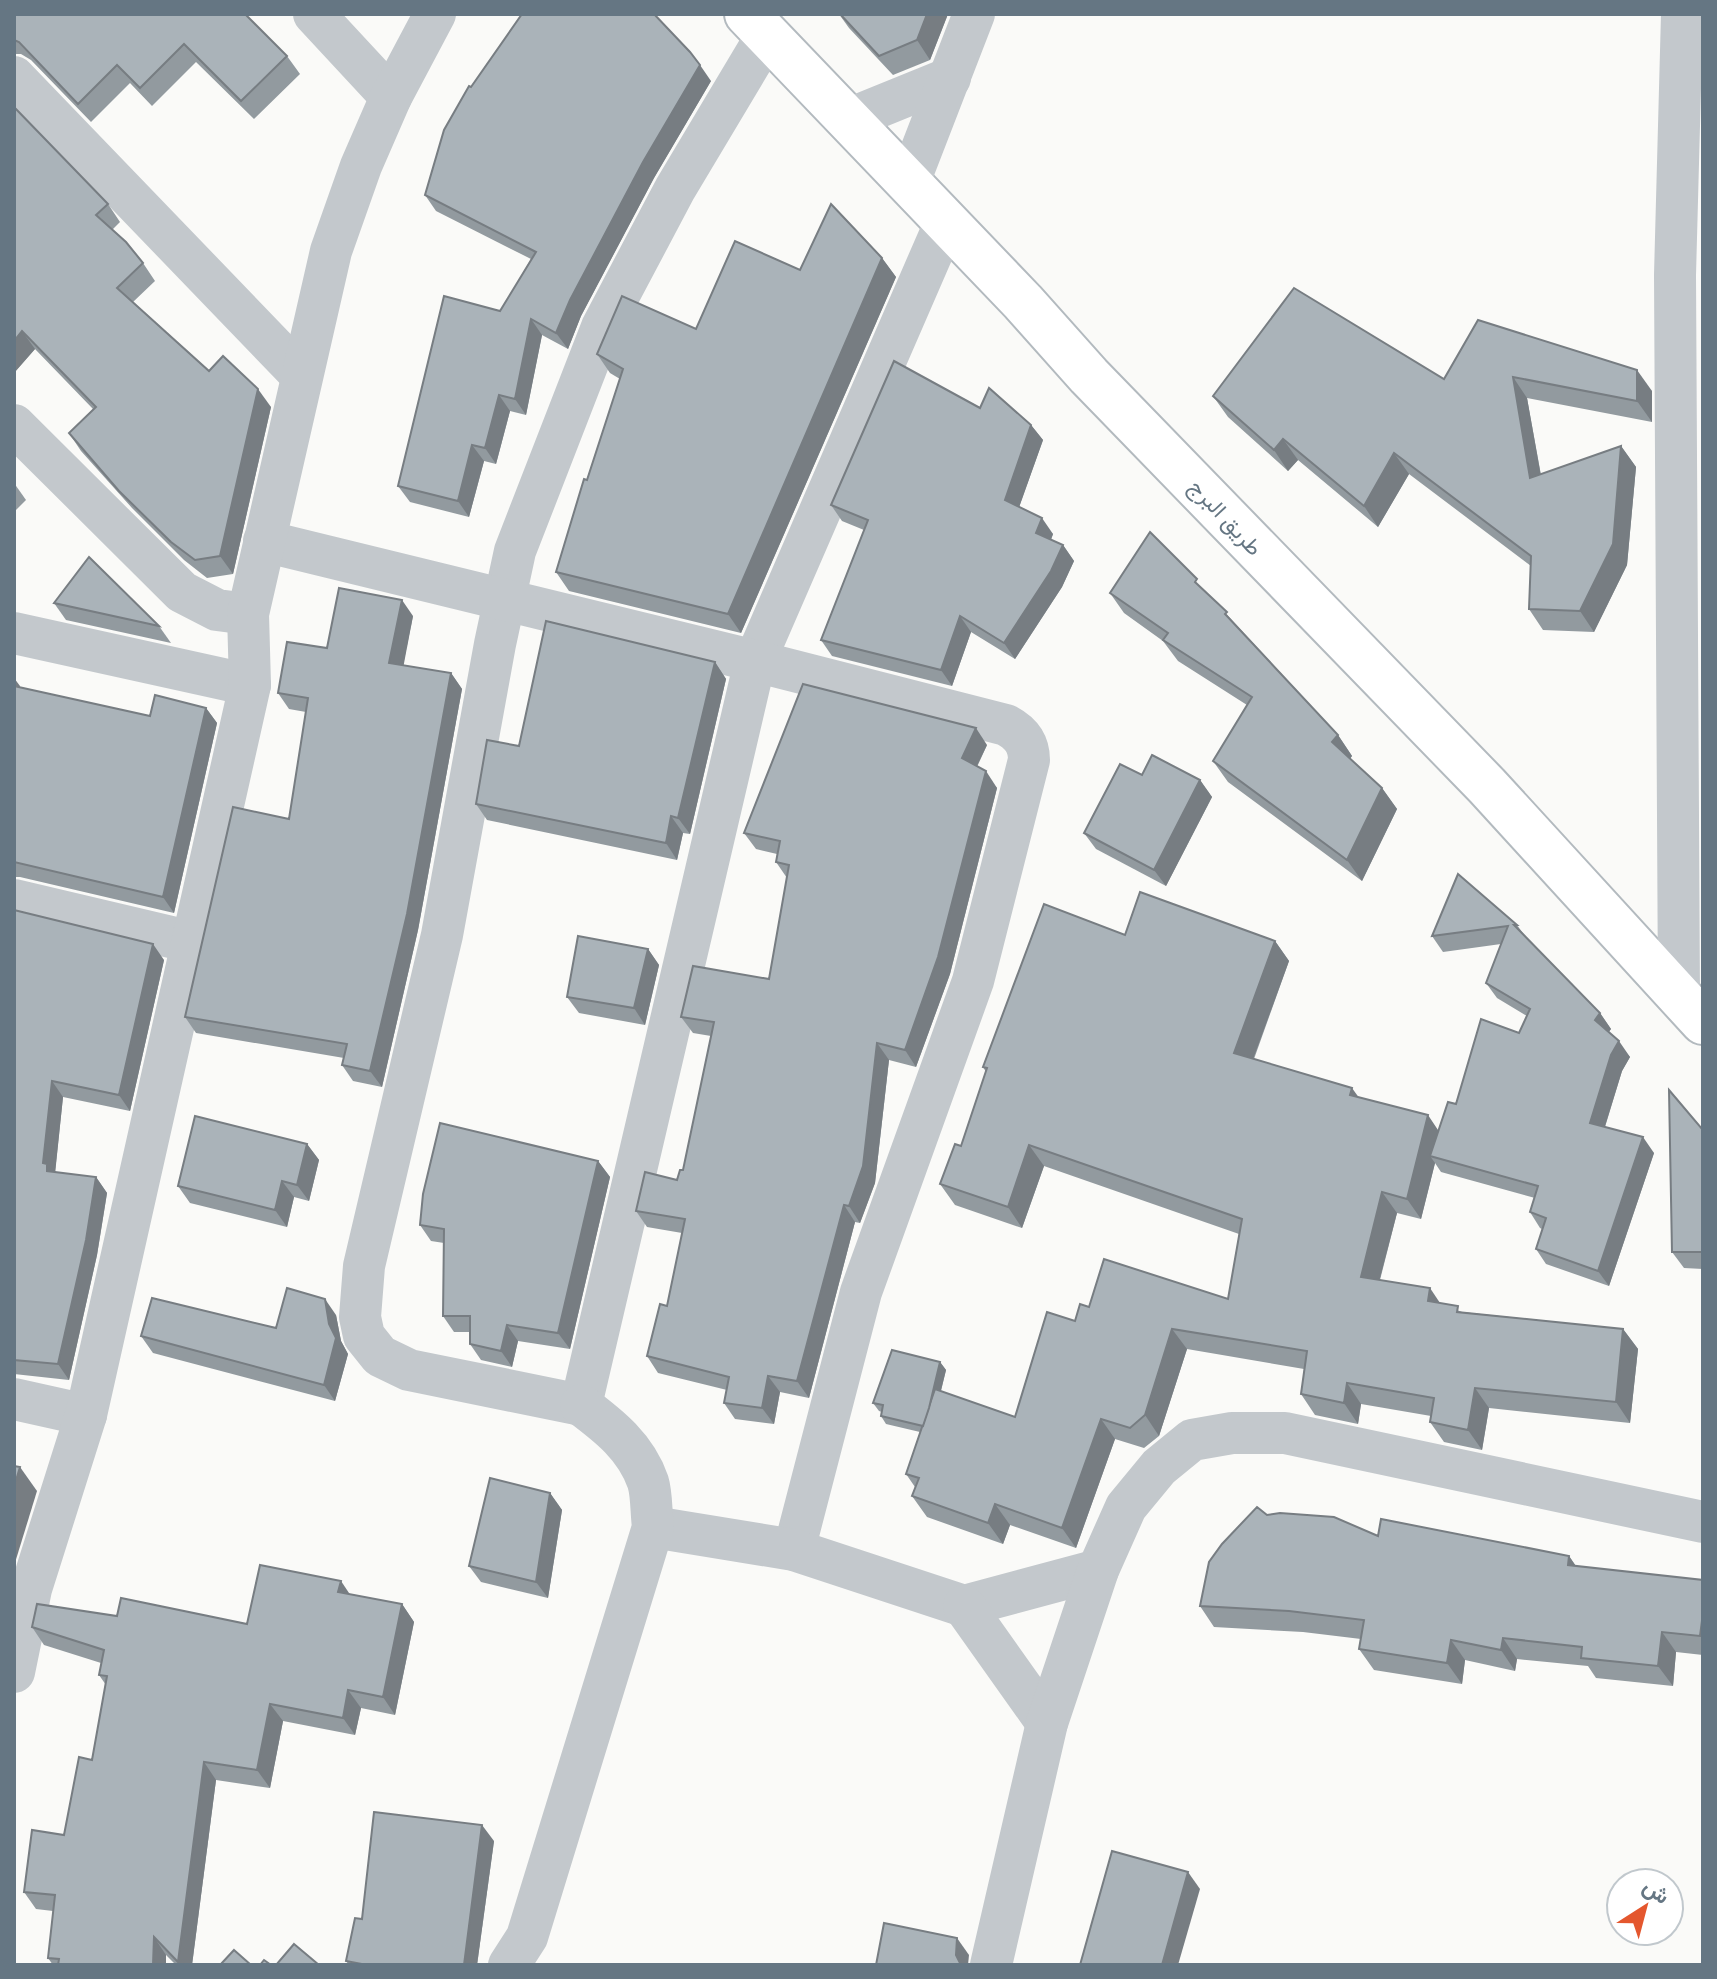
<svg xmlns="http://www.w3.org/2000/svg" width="1717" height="1979" viewBox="0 0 1717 1979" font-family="'Fira Sans',Vazirmatn,sans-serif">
<rect width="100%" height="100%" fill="#fafaf8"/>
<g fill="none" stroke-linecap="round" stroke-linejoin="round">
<defs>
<path id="secondary" d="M747 14 1023 302 1089 376 1487 786 1703 1022"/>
</defs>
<use href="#secondary" stroke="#b3babf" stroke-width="48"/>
<g stroke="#c3c8cc" stroke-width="42">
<path d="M314 14 391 97"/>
<path d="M767 35 675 189 602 327 515 551 495 644 442 935 364 1266 360 1317 364 1336 380 1356 409 1370 581 1405 755 661 946 221"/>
<path d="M14 77 301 375"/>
<path d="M849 119 950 78"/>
<path d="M909 182 974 14"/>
<path d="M14 425 182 592 217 610 248 614"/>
<path d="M264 541 755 661 1006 725C1021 733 1029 743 1029 760L973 981 861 1292 794 1550"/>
<path d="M14 633 250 685"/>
<path d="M14 900 192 942"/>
<path d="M1679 997 1675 275 1682 14"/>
<path d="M14 1399 86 1415"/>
<path d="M653 1527 794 1550 964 1606 1098 1570"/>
<path d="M964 1606 1047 1723"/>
<path d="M14 1672 31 1589 86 1415 250 685 248 614 331 251 361 166 391 97 435 14"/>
<path d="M509 1965 527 1937 653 1527C651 1513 652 1495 648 1482 636 1447 609 1426 581 1405"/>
<path d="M991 1965 1047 1723 1098 1570 1126 1507 1159 1467 1192 1440 1232 1433H1285L1703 1522"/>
</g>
<use href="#secondary" stroke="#fff" stroke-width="44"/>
</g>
<g fill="#929a9f">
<path d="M14 14 287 56 300 74 254 119 196 62 152 106 130 83 91 122 31 60 21 54H14Z"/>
<path d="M839 14H948L930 60 893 75 849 28Z"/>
<path d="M711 81 654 178 581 316 568 349 542 335 526 415 510 411 496 464 484 461 469 517 410 502 398 486 531 259 436 211 425 195 471 87Z"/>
<path d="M14 107 108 204 120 222 112 230 143 263 155 281 133 302 209 371 271 407 233 574 207 578 184 560 132 508 81 451 69 433 93 409 35 349 14 373Z"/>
<path d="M882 258 896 277 741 633 569 591 556 572 620 379 610 373 597 354 696 329 800 270Z"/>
<path d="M1478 320 1652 391V422L1527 398 1541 475 1621 446 1636 467 1627 565 1594 632 1543 630 1529 609 1531 566 1409 474 1378 527 1298 460 1288 471 1228 417 1213 396 1444 379Z"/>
<path d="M980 408 1031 425 1043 440 1019 507 1053 534 1051 540 1063 545 1074 561 1062 587 1015 659 971 632 952 686 832 656 821 640 864 530 842 521 831 505Z"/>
<path d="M14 483 26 500 14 512Z"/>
<path d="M1110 593H1207L1338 735 1352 756 1350 759 1382 788 1397 809 1362 881 1228 782 1213 761 1247 705 1178 661 1163 641 1124 613Z"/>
<path d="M54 603 159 626 171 643 66 620Z"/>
<path d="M413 616 403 665 451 673 462 689 418 930 382 1087 353 1081 342 1065 344 1058 196 1033 185 1017 289 819 306 712 289 709 278 693 327 648Z"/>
<path d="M715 662 726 679 690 834 683 833 677 860 487 820 476 804 519 746Z"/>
<path d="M14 678 20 688 150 716 206 708 217 723 174 913 20 877H14Z"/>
<path d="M987 745 977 767 997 788 950 974 916 1067 889 1060 875 1183 860 1223 855 1222 809 1398 780 1392 774 1424 735 1419 724 1403 727 1390 658 1373 647 1356 667 1306 682 1233 647 1227 636 1211 677 1180 683 1170 711 1036 693 1033 681 1017 769 979 787 878 776 862 777 854 756 849 744 833Z"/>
<path d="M1142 775 1200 780 1212 797 1166 886 1096 849 1084 833Z"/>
<path d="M14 910 164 960 130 1111 63 1097 55 1172 96 1177 107 1193 97 1255 69 1380 14 1374Z"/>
<path d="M1517 925 1527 939 1600 1013 1611 1029 1608 1032 1630 1057 1622 1071 1605 1127 1654 1153 1609 1286 1546 1264 1536 1249 1542 1229 1540 1228 1530 1212 1535 1198 1441 1172 1435 1163 1421 1219 1397 1213 1380 1280 1462 1312 1623 1329 1638 1349 1630 1423 1489 1408 1482 1450 1444 1442 1430 1422 1431 1416 1361 1404 1358 1424 1315 1415 1301 1394 1304 1369 1187 1349 1159 1436 1144 1448 1115 1439 1076 1548 1010 1525 1003 1544 927 1517 912 1496 915 1487 906 1474 920 1432 886 1424 881 1416 882 1412 879 1411 873 1403 940 1362 946 1370 941 1391 1015 1417 1075 1321 1089 1307 1228 1299 1239 1234 1044 1166 1022 1228 955 1205 940 1184 961 1146 986 1072 983 1067 1125 935 1275 941 1289 961 1254 1059 1358 1097 1439 1131 1456 1104 1519 1033 1527 1016 1497 998 1486 983 1501 944 1443 952 1432 936Z"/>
<path d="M648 949 659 965 645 1025 579 1013 567 997Z"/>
<path d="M1703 1130V1269L1684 1268 1672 1252Z"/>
<path d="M307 1144 319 1160 309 1201 294 1197 287 1227 190 1203 178 1186Z"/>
<path d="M598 1161 610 1177 570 1349 518 1341 512 1367 481 1360 470 1344V1332H454L443 1316 444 1243 431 1241 420 1225Z"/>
<path d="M336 1315 341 1341 348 1354 335 1401 153 1353 141 1336 276 1328Z"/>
<path d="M550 1493 562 1510 548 1598 481 1582 469 1566Z"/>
<path d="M1267 1515 1378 1536 1569 1556 1576 1566 1703 1580V1655L1676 1652 1673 1686 1596 1678 1588 1666 1517 1659 1515 1671 1465 1660 1462 1684 1374 1670 1359 1649 1361 1639 1303 1632 1214 1627 1200 1606Z"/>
<path d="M350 1594 402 1604 414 1622 395 1715 361 1708 355 1735 283 1721 270 1788 216 1780 192 1965H176L166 1955V1965H53L48 1958 53 1911 36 1909 24 1892 64 1835 92 1760 106 1685 99 1675 101 1663 44 1645 32 1627 117 1616 247 1624Z"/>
<path d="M494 1841 477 1965H349L346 1961 362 1919Z"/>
</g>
<g fill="#777d82">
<path d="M927 14H948L930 60 917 40Z"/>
<path d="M700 65 711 81 654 178 581 316 568 349 556 333 570 300 643 162Z"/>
<path d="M882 258 896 277 741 633 728 614Z"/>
<path d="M531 319 542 335 526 415 515 399Z"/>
<path d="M22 331 35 349 14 373V341Z"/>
<path d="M1637 370 1652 391V422L1637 401Z"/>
<path d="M1513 377 1527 398 1545 499 1530 478Z"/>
<path d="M258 389 271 407 233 574 220 556Z"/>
<path d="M499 395 510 411 496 464 485 448Z"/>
<path d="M1031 425 1043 440 1016 516 1005 500Z"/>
<path d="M1283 439 1298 460 1288 471 1274 450Z"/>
<path d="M472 445 484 461 469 517 458 501Z"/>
<path d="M1621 446 1636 467 1627 565 1594 632 1580 611Z"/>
<path d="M1394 453 1409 474 1378 527 1364 506Z"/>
<path d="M1042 518 1053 534 1047 549 1036 533Z"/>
<path d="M1063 545 1074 561 1062 587 1015 659 1004 643Z"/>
<path d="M402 600 413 616 401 679 389 663Z"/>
<path d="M960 616 971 632 952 686 941 670Z"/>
<path d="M715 662 726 679 690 834 678 818Z"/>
<path d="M451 673 462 689 418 930 382 1087 370 1071Z"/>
<path d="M14 678 20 686 18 701 14 695Z"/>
<path d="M206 708 217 723 174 913 163 897Z"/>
<path d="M976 728 987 745 973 774 962 758Z"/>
<path d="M1338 735 1352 756 1346 763 1332 742Z"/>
<path d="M986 771 997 788 950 974 916 1067 905 1050Z"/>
<path d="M1200 780 1212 797 1166 886 1154 870Z"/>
<path d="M1382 788 1397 809 1362 881 1347 860Z"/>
<path d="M671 816 683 833 677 860 666 843Z"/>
<path d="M1275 941 1289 961 1248 1073 1234 1053Z"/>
<path d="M153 944 164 960 130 1111 119 1095Z"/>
<path d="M648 949 659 965 645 1025 634 1008Z"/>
<path d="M1600 1013 1611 1029 1606 1036 1595 1020Z"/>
<path d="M1619 1041 1630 1057 1622 1071 1601 1139 1590 1123 1611 1055Z"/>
<path d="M877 1043 889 1060 875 1183 860 1223 849 1206Z"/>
<path d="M52 1081 63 1097 55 1174 47 1171 43 1163Z"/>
<path d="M1352 1088 1367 1109 1350 1095Z"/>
<path d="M1428 1115 1442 1136 1430 1156 1435 1163 1421 1219 1407 1199Z"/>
<path d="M1643 1137 1654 1153 1609 1286 1598 1271Z"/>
<path d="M307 1144 319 1160 309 1201 297 1185Z"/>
<path d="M1029 1145 1044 1166 1022 1228 1008 1207Z"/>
<path d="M598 1161 610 1177 570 1349 558 1333Z"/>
<path d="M96 1177 107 1193 97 1255 69 1380 58 1364Z"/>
<path d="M282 1181 294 1197 287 1227 275 1210Z"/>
<path d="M1382 1192 1397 1213 1375 1297 1361 1277Z"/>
<path d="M844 1205 855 1222 809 1398 797 1381Z"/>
<path d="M1430 1288 1444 1309 1428 1301Z"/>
<path d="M325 1299 336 1315 341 1341 348 1354 335 1401 324 1385 329 1324Z"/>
<path d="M507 1325 518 1341 512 1367 501 1351Z"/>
<path d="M1172 1329 1187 1349 1159 1436 1145 1415Z"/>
<path d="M1623 1329 1638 1349 1630 1423 1616 1402Z"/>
<path d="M940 1362 946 1370 930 1434 924 1426Z"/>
<path d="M768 1376 780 1392 774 1424 762 1408Z"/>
<path d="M1347 1383 1361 1404 1358 1424 1344 1403Z"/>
<path d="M1475 1388 1489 1408 1482 1450 1468 1430Z"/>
<path d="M1101 1419 1115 1439 1076 1548 1062 1528Z"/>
<path d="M20 1467 37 1491 14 1566V1487Z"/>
<path d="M550 1493 562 1510 548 1598 536 1582Z"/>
<path d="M995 1504 1010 1525 1003 1544 988 1523Z"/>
<path d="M1569 1556 1583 1577 1568 1565Z"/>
<path d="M341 1581 353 1599 338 1592Z"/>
<path d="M402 1604 414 1622 395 1715 383 1697Z"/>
<path d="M1703 1613V1639L1700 1636Z"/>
<path d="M1662 1632 1676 1652 1673 1686 1658 1666Z"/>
<path d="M1503 1638 1517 1659 1515 1671 1501 1650Z"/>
<path d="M1451 1640 1465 1660 1462 1684 1447 1663Z"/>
<path d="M348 1690 361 1708 355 1735 343 1718Z"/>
<path d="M270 1704 283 1721 270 1788 257 1770Z"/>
<path d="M204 1762 216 1780 192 1965H180L178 1962Z"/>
<path d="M482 1825 494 1841 477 1965H464Z"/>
<path d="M1188 1872 1200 1889 1178 1965H1162Z"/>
<path d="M154 1937 166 1955V1965H153Z"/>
<path d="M957 1938 969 1955 968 1965H961L956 1955Z"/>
</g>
<g fill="#aab3b9" stroke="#777d82" stroke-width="2">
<path d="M14 14H245L287 56 241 101 184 44 140 88 117 65 78 104 19 42 14 40Z"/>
<path d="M522 14H654L690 52 700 65 643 162 570 300 556 333 531 319 515 399 499 395 485 448 472 445 458 501 398 486 444 296 500 311 536 252 425 195 444 130 469 86 471 87Z"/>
<path d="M840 14H927L917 40 879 56Z"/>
<path d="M14 107 108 204 96 215 126 242 143 263 117 288 209 371 223 356 258 389 220 556 195 560 171 542 119 491 69 433 96 407 22 331 14 341Z"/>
<path d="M831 204 882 258 728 614 556 572 584 479 587 480 623 369 597 354 622 296 696 329 735 241 800 270Z"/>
<path d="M1294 288 1444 379 1478 320 1637 370V401L1513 377 1530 478 1621 446 1613 544 1580 611 1529 609 1531 556 1394 453 1364 506 1283 439 1274 450 1213 396Z"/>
<path d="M894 361 980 408 989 388 1031 425 1005 500 1042 518 1036 533 1063 545 1051 571 1004 643 960 616 941 670 821 640 868 520 831 505Z"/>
<path d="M1150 532 1197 579 1195 582 1227 612 1225 614 1338 735 1332 742 1382 788 1347 860 1213 761 1252 697 1163 640 1168 633 1110 593Z"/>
<path d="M89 557 159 626 54 603Z"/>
<path d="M339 588 402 600 389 663 451 673 407 914 370 1071 342 1065 347 1044 185 1017 233 807 289 819 308 698 278 693 287 642 327 648Z"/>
<path d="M546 621 715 662 678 818 671 816 666 843 476 804 487 740 519 746Z"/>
<path d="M803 684 976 728 962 758 986 771 938 957 905 1050 877 1043 863 1166 849 1206 844 1205 797 1381 768 1376 762 1408 724 1403 729 1377 647 1356 660 1304 667 1306 685 1219 636 1211 645 1172 677 1180 680 1170H683L714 1022 681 1017 693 966 769 979 789 865 776 862 780 841 744 833Z"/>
<path d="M14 686 150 716 155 695 206 708 163 897 14 862Z"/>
<path d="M1152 755 1200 780 1154 870 1084 833 1120 764 1142 775Z"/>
<path d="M1458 874 1517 925H1514L1600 1013 1595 1020 1619 1041 1611 1055 1590 1123 1643 1137 1598 1271 1536 1249 1546 1218 1530 1212 1538 1186 1430 1156 1448 1102 1456 1104 1481 1019 1519 1033 1530 1009 1486 983 1508 926 1432 936Z"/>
<path d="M1140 892 1275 941 1234 1053 1352 1088 1350 1095 1428 1115 1407 1199 1382 1192 1361 1277 1430 1288 1428 1301 1458 1306 1457 1312 1623 1329 1616 1402 1475 1388 1468 1430 1430 1422 1434 1398 1347 1383 1344 1403 1301 1394 1307 1351 1172 1329 1145 1415 1130 1428 1101 1419 1062 1528 995 1504 988 1523 912 1496 919 1478 906 1474 935 1389 1015 1417 1047 1312 1075 1321 1080 1304 1089 1307 1104 1259 1228 1299 1242 1219 1029 1145 1008 1207 940 1184 955 1144 961 1146 987 1068 983 1067 1044 904 1125 935Z"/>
<path d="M14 910 153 944 119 1095 52 1081 43 1163 47 1164V1171L96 1177 86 1240 58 1364 14 1360Z"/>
<path d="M578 936 648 949 634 1008 567 997Z"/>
<path d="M1669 1090 1703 1130V1252H1672Z"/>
<path d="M195 1116 307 1144 297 1185 282 1181 275 1210 178 1186Z"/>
<path d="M440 1123 598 1161 558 1333 507 1325 501 1351 470 1344V1316H443L444 1229 420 1225 423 1194Z"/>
<path d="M287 1288 325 1299 329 1324 336 1338 324 1385 141 1336 152 1298 276 1328Z"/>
<path d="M892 1350 940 1362 929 1408 923 1426 881 1416 883 1405 873 1403Z"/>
<path d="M14 1466 20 1467 14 1487Z"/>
<path d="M490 1478 550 1493 536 1582 469 1566Z"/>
<path d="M1257 1507 1267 1515 1280 1513 1334 1517 1378 1536 1381 1519 1569 1556 1568 1565 1703 1580V1613L1700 1636 1662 1632 1658 1666 1581 1658 1582 1647 1503 1638 1501 1650 1451 1640 1447 1663 1359 1649 1364 1620 1289 1611 1200 1606 1209 1562 1222 1544Z"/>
<path d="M260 1565 341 1581 338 1592 402 1604 383 1697 348 1690 343 1718 270 1704 257 1770 204 1762 178 1962 154 1937 153 1965H58L59 1959 48 1958 55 1895 24 1892 32 1830 64 1835 79 1757 92 1760 107 1676 99 1675 104 1650 32 1627 37 1604 117 1616 121 1598 247 1624Z"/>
<path d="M374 1812 482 1825 464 1965H367L346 1961 355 1918 362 1919Z"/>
<path d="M1112 1851 1188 1872 1162 1965H1080Z"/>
<path d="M884 1923 957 1938 956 1955 961 1965H876Z"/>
<path d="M294 1944 319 1965H276Z"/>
<path d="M234 1950 251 1965H220Z"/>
<path d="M264 1960 271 1965H260Z"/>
</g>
<g text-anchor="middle" stroke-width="8" stroke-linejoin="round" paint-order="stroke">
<g font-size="22" fill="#657683" stroke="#fff">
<text transform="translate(1226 517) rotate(47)" y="8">طريق البرج</text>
</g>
</g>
<rect width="1717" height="1979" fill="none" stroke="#657683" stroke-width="32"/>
<g transform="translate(1645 1907) rotate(36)"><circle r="38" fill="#ffffff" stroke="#c1c8cd" stroke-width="2"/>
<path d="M0-6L14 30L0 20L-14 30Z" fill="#e4572e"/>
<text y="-12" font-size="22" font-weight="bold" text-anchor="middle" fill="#657683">ش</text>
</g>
</svg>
